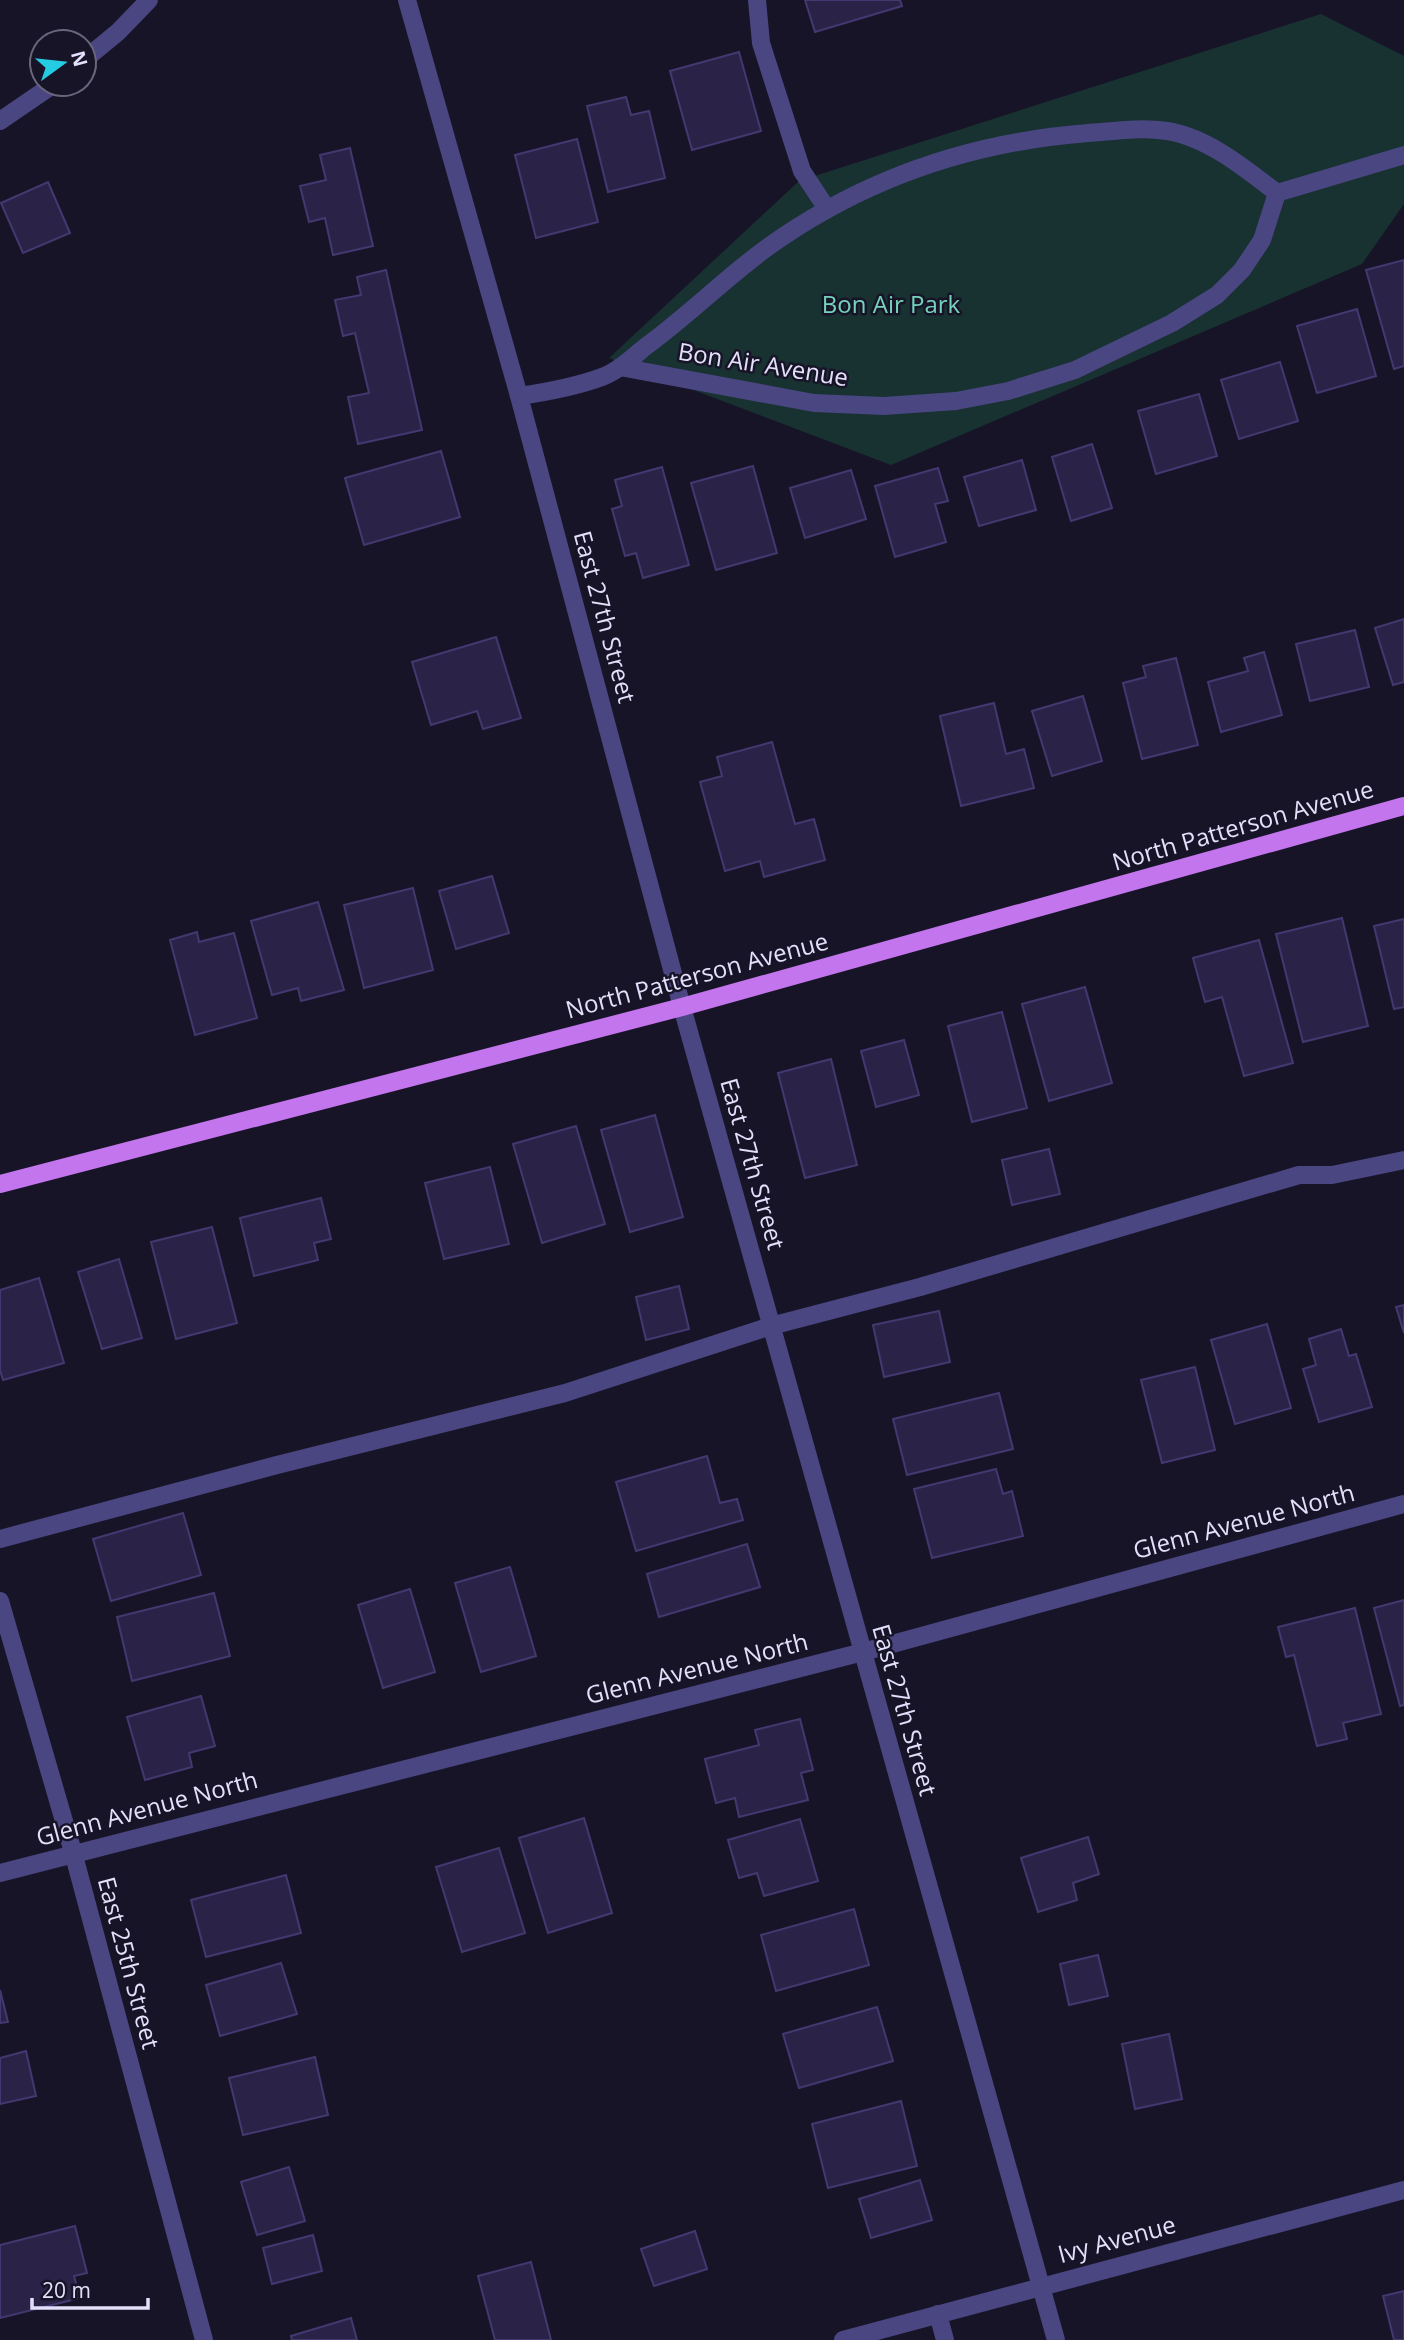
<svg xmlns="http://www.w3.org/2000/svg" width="1404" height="2340" viewBox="0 0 1404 2340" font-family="'Open Sans',sans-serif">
<rect width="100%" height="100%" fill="#181428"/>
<path fill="#183131" d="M1321 14 1404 56V204L1362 264 891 465 609 358 799 181Z"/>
<g fill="#2b2347" stroke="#443870" stroke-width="2">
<path d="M805 0H900L902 6 815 32Z"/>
<path d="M739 52 761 131 692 150 670 71Z"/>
<path d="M626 97 631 115 649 111 665 178 608 192 587 106Z"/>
<path d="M577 139 598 222 536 238 515 155Z"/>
<path d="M350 148 373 246 333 255 325 218 309 222 300 186 326 180 320 155Z"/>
<path d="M48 182 70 233 23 253 1 203Z"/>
<path d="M1404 260V366L1394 369 1366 270Z"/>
<path d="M386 270 422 430 358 444 348 397 369 393 355 333 343 336 335 300 361 295 357 277Z"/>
<path d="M1357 309 1376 376 1317 393 1297 326Z"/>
<path d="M1280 362 1298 421 1239 439 1221 380Z"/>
<path d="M1199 394 1217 456 1156 474 1138 411Z"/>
<path d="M1092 444 1112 508 1071 521 1052 457Z"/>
<path d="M441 451 460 517 364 545 345 478Z"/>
<path d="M1022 460 1036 510 979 526 964 477Z"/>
<path d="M753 466 777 553 716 570 691 483Z"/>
<path d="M662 467 689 565 643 578 636 553 625 556 612 509 622 506 615 480Z"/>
<path d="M938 468 948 501 935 504 946 542 895 557 875 486Z"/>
<path d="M851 470 866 519 805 538 790 488Z"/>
<path d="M1404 619V682L1393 685 1375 628Z"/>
<path d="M1355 630 1369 687 1310 701 1296 644Z"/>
<path d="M496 637 521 718 483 729 477 711 431 725 412 662Z"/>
<path d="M1264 652 1282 715 1221 732 1208 682 1248 671 1244 658Z"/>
<path d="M1176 658 1198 745 1142 759 1123 683 1146 677 1143 666Z"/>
<path d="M1083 696 1102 761 1052 776 1032 711Z"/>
<path d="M994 703 1006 754 1024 749 1034 788 961 806 940 716Z"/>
<path d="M772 742 795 824 814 819 825 860 764 877 760 861 725 871 700 782 722 776 717 757Z"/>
<path d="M492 876 509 933 456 949 439 891Z"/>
<path d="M413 888 433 970 364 988 344 905Z"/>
<path d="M318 902 344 990 301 1001 298 988 272 995 251 921Z"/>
<path d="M1342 918 1368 1026 1303 1042 1276 934Z"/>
<path d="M1404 919V1007L1394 1009 1374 926Z"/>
<path d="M197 932 199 942 234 933 257 1018 195 1035 170 940Z"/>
<path d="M1259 940 1293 1063 1244 1076 1222 997 1205 1002 1193 958Z"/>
<path d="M1085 987 1112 1083 1049 1101 1022 1004Z"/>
<path d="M1002 1012 1027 1108 972 1122 948 1026Z"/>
<path d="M904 1040 919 1095 876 1107 861 1051Z"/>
<path d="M831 1059 857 1165 805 1178 778 1073Z"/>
<path d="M655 1115 683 1217 630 1232 601 1130Z"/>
<path d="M576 1126 605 1224 542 1243 513 1144Z"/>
<path d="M1049 1149 1060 1194 1012 1205 1002 1160Z"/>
<path d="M490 1167 509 1244 444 1259 425 1183Z"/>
<path d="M321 1198 331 1239 314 1243 318 1260 254 1276 240 1218Z"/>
<path d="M212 1227 237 1323 176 1339 151 1242Z"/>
<path d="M119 1259 142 1338 102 1349 78 1272Z"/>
<path d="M39 1278 64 1363 3 1380 0 1370V1290Z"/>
<path d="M679 1286 689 1329 646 1340 636 1297Z"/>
<path d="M1404 1305V1333L1396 1307Z"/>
<path d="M939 1311 950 1362 884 1377 873 1325Z"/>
<path d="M1267 1324 1291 1408 1235 1424 1211 1340Z"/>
<path d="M1341 1329 1349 1356 1356 1354 1372 1407 1319 1422 1303 1369 1316 1365 1309 1339Z"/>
<path d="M1195 1367 1215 1450 1162 1463 1141 1380Z"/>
<path d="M999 1393 1013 1449 907 1475 893 1419Z"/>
<path d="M707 1456 720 1503 737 1499 743 1520 636 1551 616 1482Z"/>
<path d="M996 1469 1003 1494 1012 1491 1023 1536 932 1558 914 1489Z"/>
<path d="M183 1513 201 1575 111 1601 93 1539Z"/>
<path d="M747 1544 760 1587 659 1617 647 1574Z"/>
<path d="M510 1567 536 1656 481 1672 455 1583Z"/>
<path d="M410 1589 435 1672 383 1688 358 1605Z"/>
<path d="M214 1593 230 1656 132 1681 117 1617Z"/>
<path d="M1404 1600V1705L1400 1706 1374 1608Z"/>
<path d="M1355 1608 1381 1714 1343 1723 1347 1739 1317 1746 1294 1655 1286 1657 1278 1627Z"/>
<path d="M201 1696 215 1746 189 1753 192 1767 145 1780 127 1717Z"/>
<path d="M800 1719 813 1770 801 1773 808 1800 739 1817 735 1798 716 1803 705 1759 759 1745 755 1730Z"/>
<path d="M584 1818 612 1913 548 1933 519 1838Z"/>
<path d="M800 1819 818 1881 764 1896 757 1873 739 1878 728 1840Z"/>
<path d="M1088 1837 1099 1874 1073 1883 1077 1900 1038 1912 1021 1858Z"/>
<path d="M499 1848 525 1933 462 1952 436 1867Z"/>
<path d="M286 1875 301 1933 206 1957 191 1900Z"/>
<path d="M854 1909 869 1965 776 1991 761 1935Z"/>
<path d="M1098 1955 1108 1996 1069 2005 1060 1964Z"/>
<path d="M281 1963 297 2014 220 2036 206 1985Z"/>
<path d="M0 1990 8 2022 0 2023Z"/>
<path d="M877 2007 893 2061 799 2088 783 2034Z"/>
<path d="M1169 2034 1182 2099 1135 2109 1122 2044Z"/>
<path d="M26 2051 36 2096 0 2104V2058Z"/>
<path d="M315 2057 328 2115 243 2135 229 2078Z"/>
<path d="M901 2101 917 2166 828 2188 812 2124Z"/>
<path d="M289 2167 305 2221 257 2235 241 2182Z"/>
<path d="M920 2180 932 2220 871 2238 859 2199Z"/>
<path d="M75 2226 87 2273 74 2276 80 2298 0 2318V2245Z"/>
<path d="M695 2231 707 2269 654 2286 641 2249Z"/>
<path d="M313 2235 322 2271 272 2284 263 2248Z"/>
<path d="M531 2262 551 2340H495L478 2276Z"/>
<path d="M1404 2291V2340H1394L1383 2296Z"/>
<path d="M351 2318 357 2340H292L291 2336Z"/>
</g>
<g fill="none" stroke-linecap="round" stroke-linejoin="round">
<g stroke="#494681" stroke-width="18">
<path d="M407 0 519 396 682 1007 1056 2340"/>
<path d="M757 0 761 43 802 171 827 209"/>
<path d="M84 60 118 32 149 0"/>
<path d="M0 121 54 84"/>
<path d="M1277 193 1404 155"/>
<path d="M620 367 814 403 884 406 956 401 1008 391 1075 370 1172 323 1217 295 1242 270 1262 240 1277 193"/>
<path d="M519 396C547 392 575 387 602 377 618 371 632 358 645 347 688 316 725 278 768 247 863 179 972 142 1088 133 1114 131 1141 127 1167 131 1207 137 1246 169 1277 193"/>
<path d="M0 1539 277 1465 565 1393 771 1326 920 1287 1299 1175H1332L1404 1160"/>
<path d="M0 1601 73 1852 204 2340"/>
<path d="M0 1873 863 1652 1404 1504"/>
<path d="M938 2314 945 2340"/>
<path d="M843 2340 1404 2190"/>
</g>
<path stroke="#c275ec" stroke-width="18" d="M0 1184 682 1007 1404 806"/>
</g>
<g text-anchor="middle" stroke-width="5" stroke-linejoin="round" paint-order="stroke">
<g font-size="24" fill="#74d2bc" stroke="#181428">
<text x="891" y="313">Bon Air Park</text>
</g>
<g font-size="24" fill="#e3e0fb" stroke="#181428">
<text transform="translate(763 365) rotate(9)" y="8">Bon Air Avenue</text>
<text transform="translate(604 617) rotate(75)" y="8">East 27th Street</text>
<text transform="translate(1243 826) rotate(-16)" y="8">North Patterson Avenue</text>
<text transform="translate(697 976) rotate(-15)" y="8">North Patterson Avenue</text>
<text transform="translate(752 1164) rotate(74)" y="8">East 27th Street</text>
<text transform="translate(1244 1522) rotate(-15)" y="8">Glenn Avenue North</text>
<text transform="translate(697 1669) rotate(-14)" y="8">Glenn Avenue North</text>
<text transform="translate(904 1710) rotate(74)" y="8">East 27th Street</text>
<text transform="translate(147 1809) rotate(-15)" y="8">Glenn Avenue North</text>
<text transform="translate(128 1963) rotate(75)" y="8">East 25th Street</text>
<text transform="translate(1117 2240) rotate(-15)" y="8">Ivy Avenue</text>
</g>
</g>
<g transform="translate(63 63) rotate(75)"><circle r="33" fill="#181428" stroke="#69667c" stroke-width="2"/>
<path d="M0-5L12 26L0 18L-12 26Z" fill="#25cbe2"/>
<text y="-10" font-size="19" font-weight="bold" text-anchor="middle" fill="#e3e0fb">N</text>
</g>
<path d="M32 2298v10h116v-10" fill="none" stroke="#e3e0fb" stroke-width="3.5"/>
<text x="42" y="2298" font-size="21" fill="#e3e0fb" stroke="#181428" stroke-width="5" paint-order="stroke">20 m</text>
</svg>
